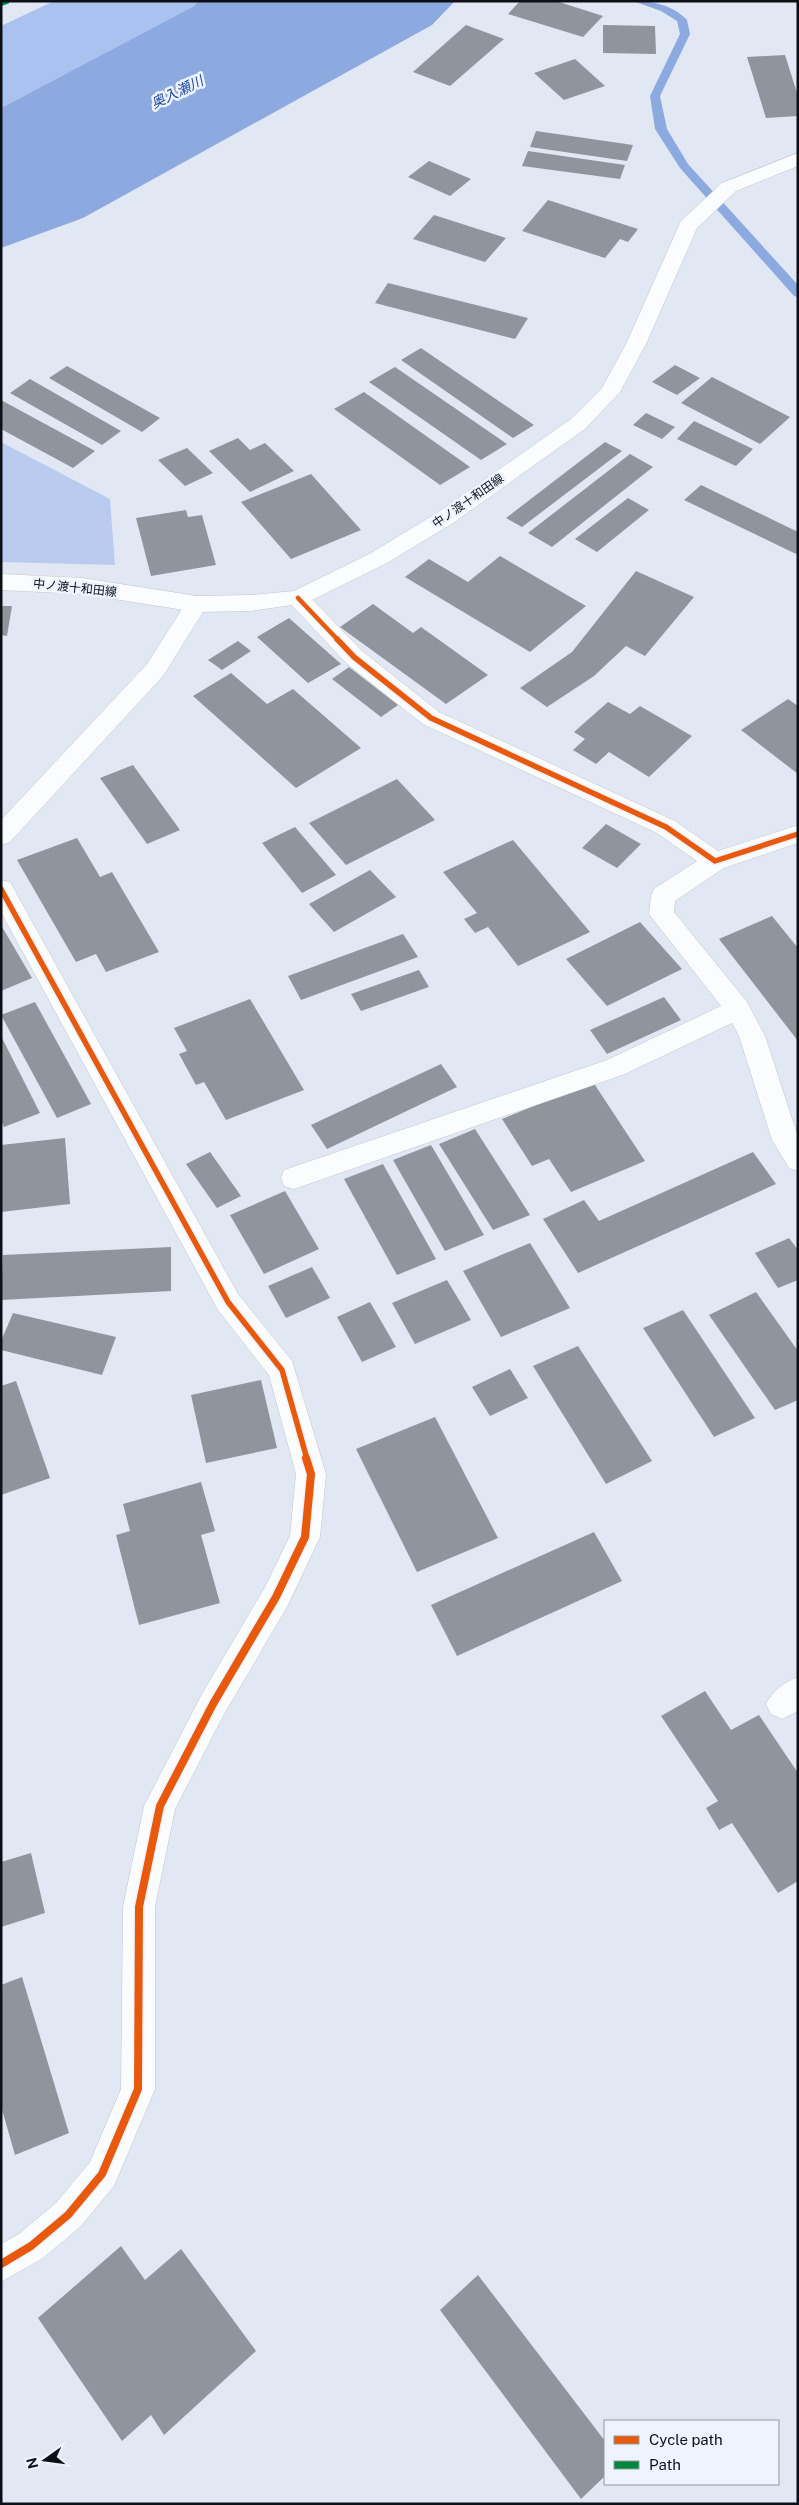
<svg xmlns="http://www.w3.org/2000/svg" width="799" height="2505" viewBox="0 0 799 2505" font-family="'Public Sans','Noto Sans JP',sans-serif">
<rect width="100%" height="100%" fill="#e2e8f3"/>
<path fill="#b9ccef" d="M1 442 110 499 115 565 1 562Z"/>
<path fill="#a9c2ef" d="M54 1H198L194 6 1 108V26Z"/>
<path fill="#8caadf" d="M198 1H455L432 25 83 218 1 248V108L194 6Z"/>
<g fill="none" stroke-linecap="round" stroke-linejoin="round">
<path fill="#8caadf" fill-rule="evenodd" d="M633 1C653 1 673 5 687 20L690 34 660 96 667 129 688 164 798 285V297L794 296 680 168 655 129 650 96 680 34 677 21 661 11Z"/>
</g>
<g fill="#90949c">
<path d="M520 1H556L603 16 583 37 508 14Z"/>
<path d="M466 25 504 39 450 86 413 72Z"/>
<path d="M603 25 655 26 656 54 603 53Z"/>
<path d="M785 55 798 96V116L766 118 747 57Z"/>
<path d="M575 59 605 86 564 100 534 73Z"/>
<path d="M536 131 633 145 627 161 530 147Z"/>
<path d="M528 151 625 165 620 179 522 166Z"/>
<path d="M429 161 471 179 450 196 408 177Z"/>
<path d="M548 200 638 229 628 242 620 239 605 258 522 231Z"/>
<path d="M434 215 506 238 485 262 413 239Z"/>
<path d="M388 283 528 318 515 339 375 303Z"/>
<path d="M421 348 534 425 513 438 401 360Z"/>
<path d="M675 365 700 378 677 395 652 382Z"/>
<path d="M67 366 160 418 142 432 49 378Z"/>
<path d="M395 367 507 444 481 460 369 382Z"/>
<path d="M712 377 790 417 760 444 681 403Z"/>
<path d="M30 379 121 431 102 445 10 393Z"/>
<path d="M364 392 470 467 440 485 334 409Z"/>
<path d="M1 400 95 451 73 468 1 429Z"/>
<path d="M646 413 675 427 662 439 633 425Z"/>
<path d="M694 421 753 449 736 466 677 439Z"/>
<path d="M238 438 250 450 265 443 294 471 250 492 209 451Z"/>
<path d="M605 442 622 451 522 527 506 518Z"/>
<path d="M187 448 213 473 185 486 158 460Z"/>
<path d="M630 454 653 467 552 547 528 533Z"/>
<path d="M311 474 361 530 291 559 241 502Z"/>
<path d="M701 485 798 532V552L796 554 684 500Z"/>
<path d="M628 498 649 510 597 552 575 539Z"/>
<path d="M186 510 188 517 202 515 216 565 151 576 136 518Z"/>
<path d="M500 556 586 606 530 652 405 577 429 559 468 582Z"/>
<path d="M636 571 694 597 645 656 626 646 594 676 547 707 520 688 572 652Z"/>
<path d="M373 604 413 633 421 627 488 675 446 704 340 627Z"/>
<path d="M1 606H12L7 636 1 635Z"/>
<path d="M289 618 341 664 308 683 257 637Z"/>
<path d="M238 641 251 651 222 670 208 660Z"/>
<path d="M349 667 398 705 381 717 332 679Z"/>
<path d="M231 673 267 704 293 689 361 748 296 788 193 696Z"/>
<path d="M788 699 798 706V774L741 730Z"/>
<path d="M608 702 630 714 640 706 692 736 649 777 609 752 596 764 573 750 585 739 574 732Z"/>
<path d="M133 765 180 830 147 844 100 778Z"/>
<path d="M397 779 435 820 346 865 309 823Z"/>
<path d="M606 824 641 844 617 868 582 848Z"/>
<path d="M295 827 336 875 302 893 262 843Z"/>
<path d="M77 838 100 877 112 872 159 952 106 972 96 954 76 962 17 860Z"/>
<path d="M513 840 590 932 518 966 488 927 475 933 464 919 477 913 443 872Z"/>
<path d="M370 870 396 897 334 932 309 904Z"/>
<path d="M772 916 798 948V1041L719 939Z"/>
<path d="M640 922 682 969 607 1006 566 959Z"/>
<path d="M1 925 32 978 1 991Z"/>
<path d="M403 934 418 957 301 1000 288 976Z"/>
<path d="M419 970 429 987 361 1011 351 994Z"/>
<path d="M664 997 681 1020 607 1054 590 1030Z"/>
<path d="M250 999 304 1090 226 1120 204 1082 196 1085 179 1054 187 1051 174 1028Z"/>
<path d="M35 1002 91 1104 57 1118 1 1015Z"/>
<path d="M1 1036 40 1113 4 1127 1 1120Z"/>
<path d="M441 1064 457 1087 327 1149 311 1125Z"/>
<path d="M593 1082 645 1161 571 1192 549 1159 532 1166 502 1119Z"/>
<path d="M475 1129 530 1215 493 1230 439 1144Z"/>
<path d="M65 1138 70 1204 1 1212V1145Z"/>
<path d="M431 1145 484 1235 445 1251 393 1160Z"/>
<path d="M210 1152 241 1196 217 1208 186 1164Z"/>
<path d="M753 1152 776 1184 578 1273 543 1219 584 1200 599 1221Z"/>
<path d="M383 1164 436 1259 397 1275 344 1179Z"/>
<path d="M285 1191 319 1249 264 1274 230 1215Z"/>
<path d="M789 1238 798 1250V1280L778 1288 755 1253Z"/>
<path d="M530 1243 570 1308 501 1337 463 1271Z"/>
<path d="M171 1247V1291L1 1300 3 1255Z"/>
<path d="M312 1267 330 1298 286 1318 268 1286Z"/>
<path d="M447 1280 471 1320 415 1344 392 1303Z"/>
<path d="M756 1292 798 1351V1400L775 1410 709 1315Z"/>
<path d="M370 1302 396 1347 362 1362 337 1317Z"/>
<path d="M683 1310 755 1418 714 1437 643 1328Z"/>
<path d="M13 1313 116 1337 102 1375 1 1350V1341Z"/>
<path d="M578 1346 652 1461 606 1484 533 1366Z"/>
<path d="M510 1369 528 1398 490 1416 472 1387Z"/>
<path d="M261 1380 277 1448 206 1463 191 1395Z"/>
<path d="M16 1381 50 1478 1 1495V1386Z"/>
<path d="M435 1417 498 1538 417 1572 356 1449Z"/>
<path d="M201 1482 215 1531 201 1535 220 1603 139 1625 116 1535 130 1531 123 1504Z"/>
<path d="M594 1532 622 1581 457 1656 431 1605Z"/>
<path d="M705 1691 731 1730 759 1715 798 1773V1881L778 1893 732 1823 719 1830 706 1808 718 1801 661 1716Z"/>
<path d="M31 1853 45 1913 1 1927V1862Z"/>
<path d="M22 1977 69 2133 15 2155 1 2106V1985Z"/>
<path d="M121 2246 145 2280 181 2249 256 2351 164 2435 151 2415 122 2441 38 2318Z"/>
<path d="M478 2275 605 2441V2476L581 2499 440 2310Z"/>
</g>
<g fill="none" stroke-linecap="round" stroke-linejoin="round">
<defs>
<g id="minor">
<path d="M298 590 306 593 362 651 439 712 675 821 718 851 798 825V843L724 868 675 901 674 912 747 1002 765 1036 798 1137V1171L789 1168 772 1140 739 1036 732 1023 625 1074 294 1189 284 1186 281 1178 284 1170 607 1060 721 1006 649 914 651 896 654 889 697 861 657 833 423 724 346 663 290 603 287 598 290 593Z"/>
<path d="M197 596 205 598 208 604 163 676 10 842 1 845V820L147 664 189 598Z"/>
<path d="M1 880 10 882 238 1294 292 1361 326 1474 320 1537 287 1607 224 1714 175 1809 155 1907V2089L114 2186 80 2227 43 2258 1 2282V2244L19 2234 56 2203 90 2162 121 2089 123 1907 144 1806 202 1694 265 1587 290 1536 296 1474 269 1375 218 1310 1 912Z"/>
<path d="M798 1677V1711L782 1719 771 1714 766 1704C773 1690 784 1683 798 1677Z"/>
</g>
<path id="major" d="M798 153V166L736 191 697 228 646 344 620 392 585 429 453 523 387 563 306 603 251 611 197 612 82 594 1 590V574L82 578 197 596 251 595 294 591 371 553 437 513 571 419 602 388 626 344 681 221 722 183Z"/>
</defs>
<use href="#minor" stroke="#c0c5cd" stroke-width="1"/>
<use href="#major" stroke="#c0c5cd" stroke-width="1"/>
<use href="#minor" fill="#fbfcfd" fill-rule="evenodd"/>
<use href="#major" fill="#fbfcfd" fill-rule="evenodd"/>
<path stroke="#00873e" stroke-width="4" stroke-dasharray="8 4" stroke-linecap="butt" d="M1 4 10 1"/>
<defs>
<path id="cycleway-far2" d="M298 598 338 640"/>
<g id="cycleway-far1">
<path d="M337 639 354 657 431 718 666 827 715 861 798 834"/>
<path d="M1 889 228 1302 282 1370 307 1459"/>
</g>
<path id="cycleway" d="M1 2264 31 2246 68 2215 102 2174 138 2089 139 1907 160 1806 213 1704 276 1597 305 1537 311 1474 306 1458"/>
</defs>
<use href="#cycleway-far2" stroke="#edf3ff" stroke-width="7"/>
<use href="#cycleway-far1" stroke="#edf3ff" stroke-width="9"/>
<use href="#cycleway" stroke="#edf3ff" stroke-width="11"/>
<use href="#cycleway-far2" stroke="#e8590c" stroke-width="4.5"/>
<use href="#cycleway-far1" stroke="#e8590c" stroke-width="5.5"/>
<use href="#cycleway" stroke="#e8590c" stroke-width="8"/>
</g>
<g text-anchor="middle" stroke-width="5" stroke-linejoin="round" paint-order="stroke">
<g font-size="12" fill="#0c1016" stroke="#edf3ff">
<text transform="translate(468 501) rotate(-35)" y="4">中ノ渡十和田線</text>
<text transform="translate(75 588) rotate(6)" y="4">中ノ渡十和田線</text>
</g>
<g font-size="14" font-style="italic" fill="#1d4a9f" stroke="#edf3ff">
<text transform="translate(177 92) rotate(-26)" y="5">奥入瀬川</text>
</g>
</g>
<rect width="799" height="2505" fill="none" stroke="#0c1016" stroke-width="5"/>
<rect x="604" y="2420" width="175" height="65" fill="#edf3ff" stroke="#9398a2"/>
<rect x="614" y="2436" width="25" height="8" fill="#e8590c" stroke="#9398a2"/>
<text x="649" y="2445" font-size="15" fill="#0c1016">Cycle path</text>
<rect x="614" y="2461" width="25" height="8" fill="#00873e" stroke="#9398a2"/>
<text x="649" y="2470" font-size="15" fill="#0c1016">Path</text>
<g transform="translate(45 2460) rotate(256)" stroke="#edf3ff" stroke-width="4" paint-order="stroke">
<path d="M0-4L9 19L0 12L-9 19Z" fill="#0c1016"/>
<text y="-8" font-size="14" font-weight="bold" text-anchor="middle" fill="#0c1016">N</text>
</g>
</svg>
